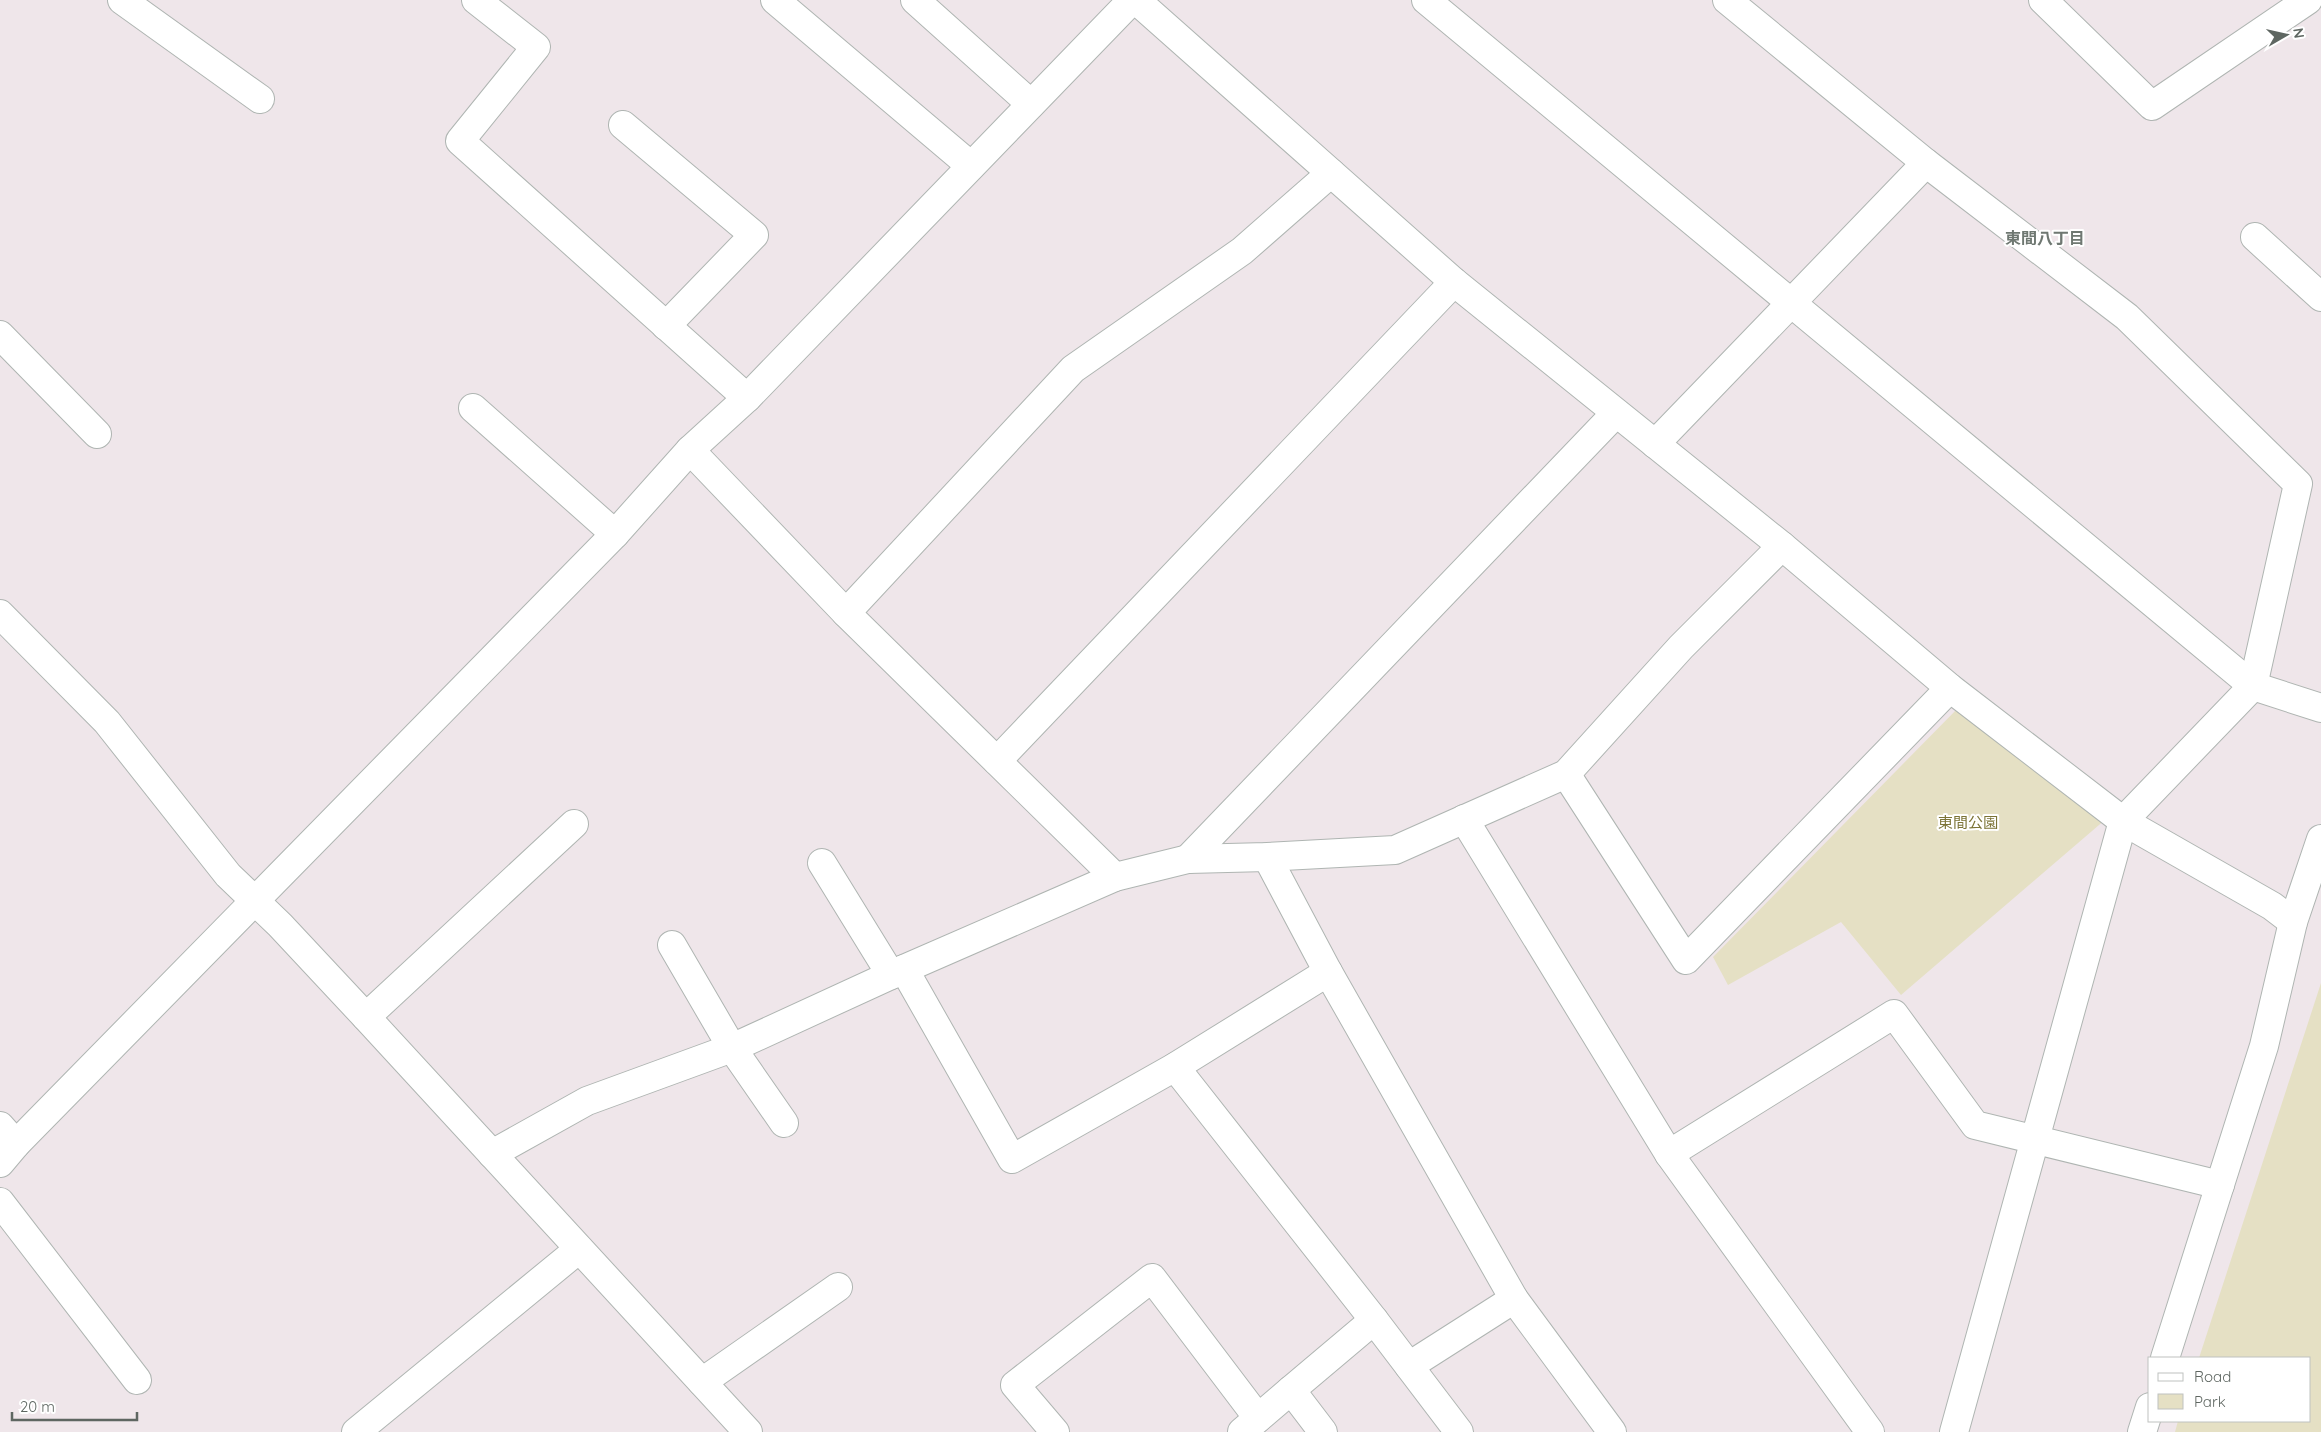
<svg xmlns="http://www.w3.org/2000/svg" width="2321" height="1432" viewBox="0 0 2321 1432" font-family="Quicksand,'Noto Sans JP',sans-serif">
<rect width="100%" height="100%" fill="#efe6ea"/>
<g fill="#e5e0c4">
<path d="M1960 706 2106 819 1901 995 1841 922 1728 985 1713 957Z"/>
<path d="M2321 983V1432H2175L2178 1421H2310V1358H2199Z"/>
</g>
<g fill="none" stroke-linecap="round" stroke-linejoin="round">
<defs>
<g id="minor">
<path d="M122 0 260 99"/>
<path d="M476 0 536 47 460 141 747 398"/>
<path d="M775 0 971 166"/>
<path d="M915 0 1031 104"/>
<path d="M1136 0 1454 282 1782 546 1950 688 2123 821 2272 906 2293 922"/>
<path d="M1426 0 2253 686 2321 708"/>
<path d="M1727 0 1926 163 2127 317 2298 484 2253 686 2123 821 1954 1432"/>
<path d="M2043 0 2152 106 2308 0"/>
<path d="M623 125 754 235 666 326"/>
<path d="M2255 237 2321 297"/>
<path d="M0 335 97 434"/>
<path d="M473 408 615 534"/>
<path d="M1655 444 1926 163"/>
<path d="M690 450 846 613 1115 877"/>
<path d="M846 613 1073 369 1242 251 1331 173"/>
<path d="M0 614 107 722 228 875 280 925 366 1017 748 1432"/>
<path d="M997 761 1454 282"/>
<path d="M1566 774 1686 960 1950 688"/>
<path d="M1464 819 1669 1154 1870 1432"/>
<path d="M1267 857 1328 972 1514 1299 1612 1432"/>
<path d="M1188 859 1616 413"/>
<path d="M822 863 891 975"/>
<path d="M672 945 732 1048 784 1123"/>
<path d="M904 969 1012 1159 1175 1067 1328 972"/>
<path d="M366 1017 574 824"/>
<path d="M1175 1067 1374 1320 1459 1432"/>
<path d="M0 1126 16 1144"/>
<path d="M492 1154 587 1101 732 1048 904 969 1115 877 1188 859 1267 857 1395 850 1566 774 1681 647 1782 546"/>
<path d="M1669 1154 1894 1014 1975 1125 2220 1185"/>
<path d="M0 1163 16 1144 615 534 690 450 747 398 1132 0"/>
<path d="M0 1202 137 1380"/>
<path d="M2165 1358 2264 1046 2293 922 2321 839"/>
<path d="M1409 1366 1514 1299"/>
<path d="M702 1382 838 1287"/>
<path d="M1291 1390 1374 1320"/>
<path d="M356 1432 579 1249"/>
<path d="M1055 1432 1015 1385 1152 1278 1258 1418"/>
<path d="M1242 1432 1291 1390 1323 1432"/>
<path d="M2142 1432 2150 1407"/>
</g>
</defs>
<use href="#minor" stroke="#afb5b2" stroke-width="30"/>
<use href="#minor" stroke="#fff" stroke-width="28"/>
</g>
<g text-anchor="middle" stroke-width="4" stroke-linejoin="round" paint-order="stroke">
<g font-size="15" fill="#7c7437" stroke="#fff">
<text x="1968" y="828">東間公園</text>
</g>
<g font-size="16" font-weight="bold" fill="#6f7872" stroke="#fff">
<text x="2045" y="244">東間八丁目</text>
</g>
</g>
<rect x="2148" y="1357" width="162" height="65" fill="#ffffff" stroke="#bfc2c0"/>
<rect x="2158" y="1373" width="25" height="8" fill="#ffffff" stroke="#bfc2c0"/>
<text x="2194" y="1382" font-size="15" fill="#5e6661">Road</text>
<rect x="2158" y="1394" width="25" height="15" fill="#e5e0c4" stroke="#bfc2c0"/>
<text x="2194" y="1407" font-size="15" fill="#5e6661">Park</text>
<g transform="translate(2286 35) rotate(81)" stroke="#ffffff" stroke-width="4" paint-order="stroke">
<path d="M0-4L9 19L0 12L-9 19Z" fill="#5e6661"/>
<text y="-8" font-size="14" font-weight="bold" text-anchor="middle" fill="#5e6661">N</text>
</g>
<path d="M12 1412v8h125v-8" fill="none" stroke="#5e6661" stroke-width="2.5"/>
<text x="20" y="1412" font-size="15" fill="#5e6661" stroke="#ffffff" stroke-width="4" paint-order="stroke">20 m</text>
</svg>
